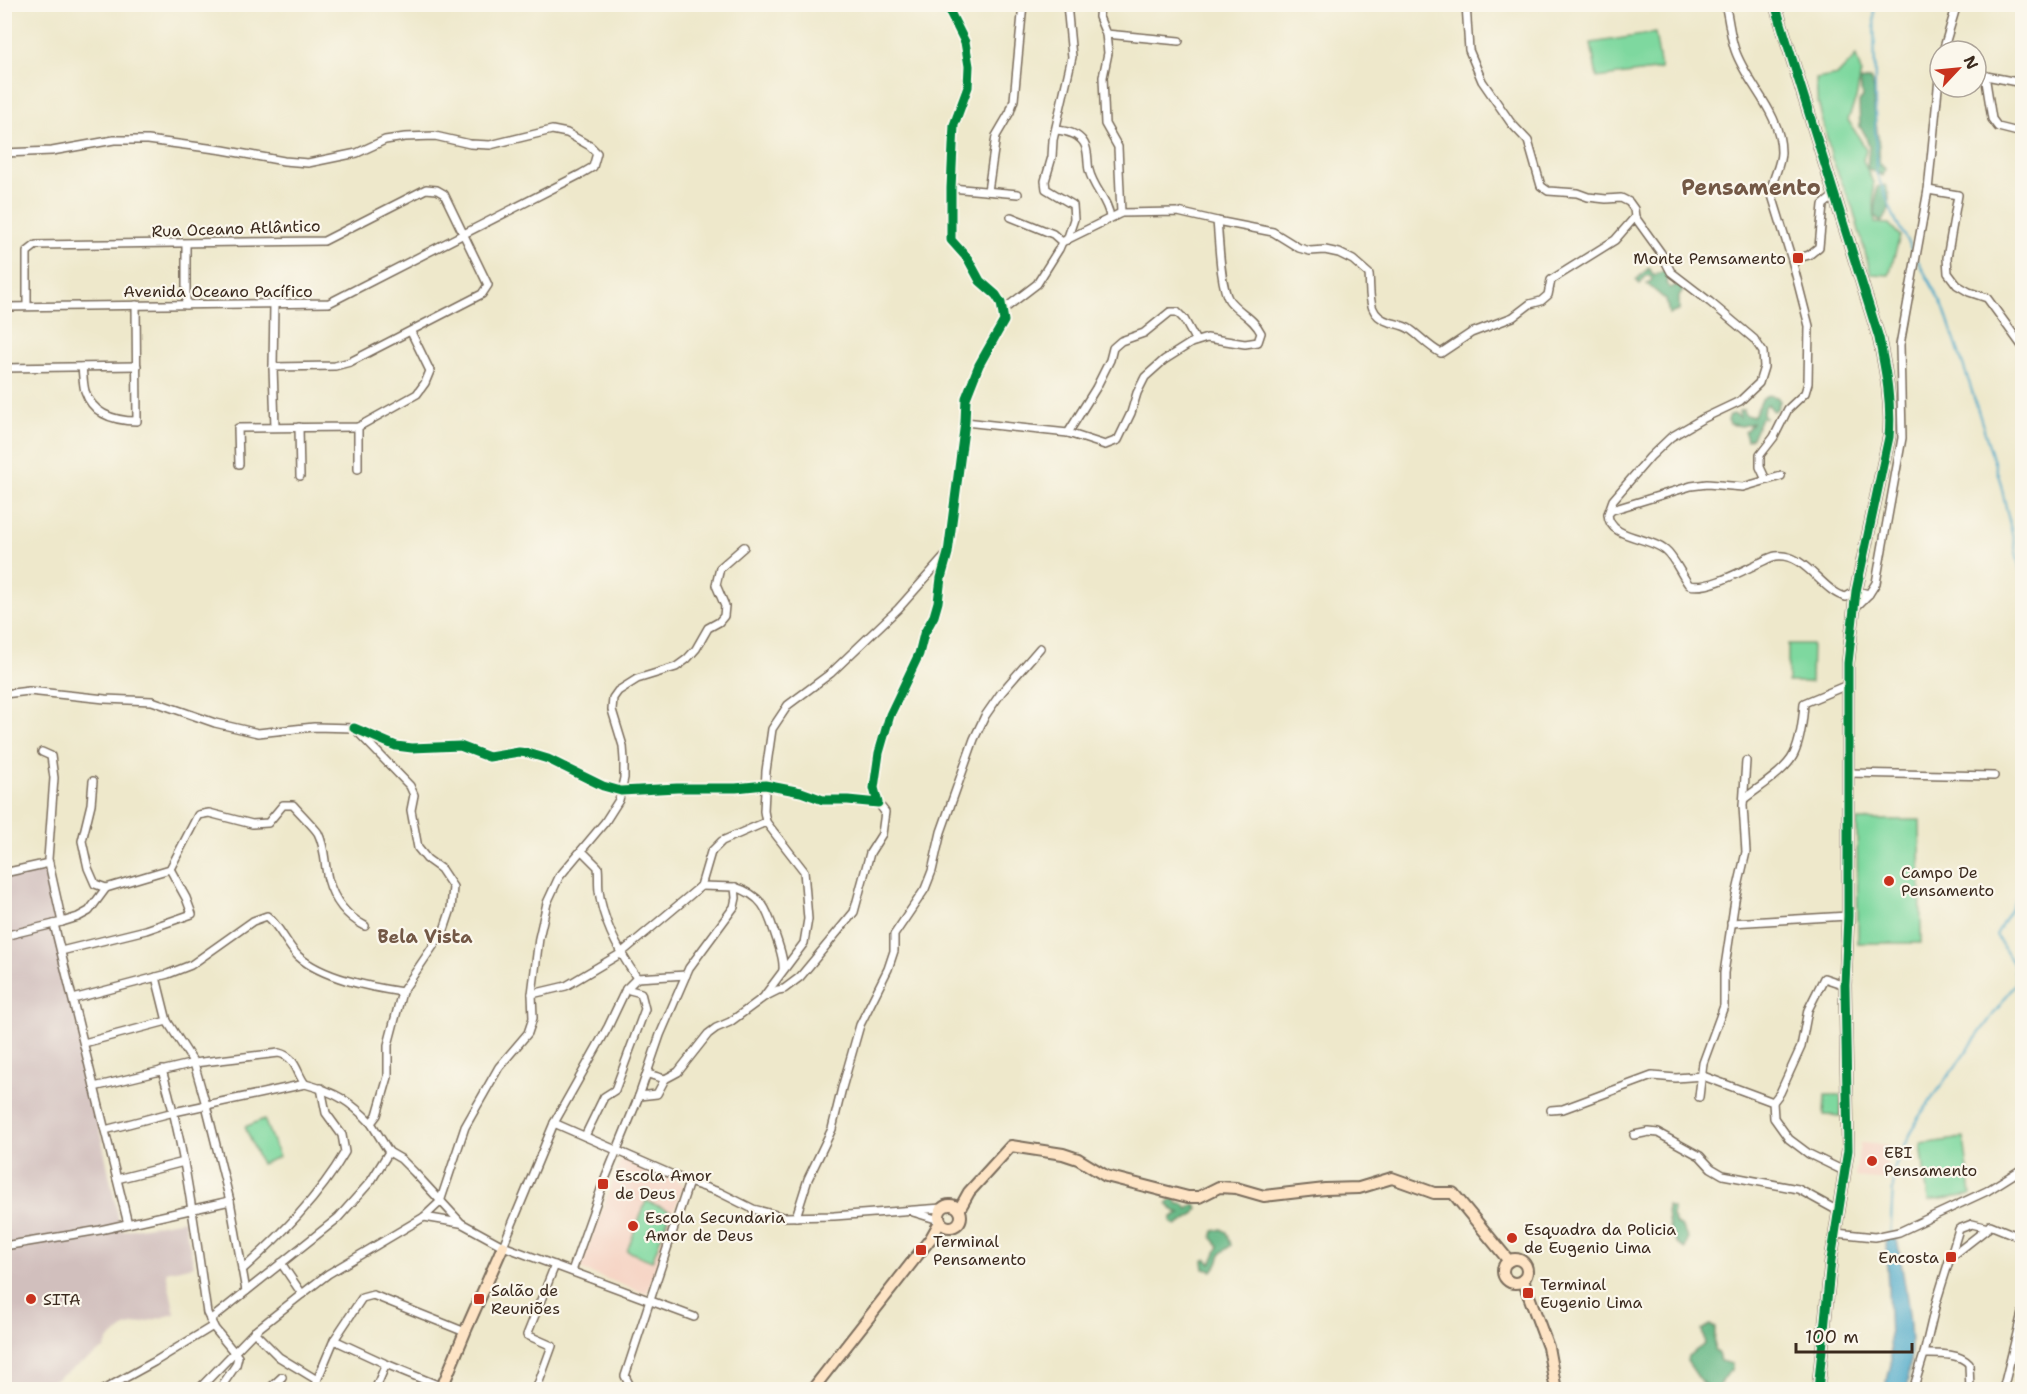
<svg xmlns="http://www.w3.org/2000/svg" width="2027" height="1394" viewBox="0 0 2027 1394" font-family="'Shantell Sans',sans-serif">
<rect width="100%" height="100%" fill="#fbf7ec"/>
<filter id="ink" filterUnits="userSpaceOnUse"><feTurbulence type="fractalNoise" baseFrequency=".0167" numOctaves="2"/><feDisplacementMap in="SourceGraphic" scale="12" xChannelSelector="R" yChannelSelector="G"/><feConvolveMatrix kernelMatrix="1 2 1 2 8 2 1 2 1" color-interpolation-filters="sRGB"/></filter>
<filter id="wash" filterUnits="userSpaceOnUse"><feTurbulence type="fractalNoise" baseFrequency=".008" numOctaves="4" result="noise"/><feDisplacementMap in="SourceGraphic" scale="24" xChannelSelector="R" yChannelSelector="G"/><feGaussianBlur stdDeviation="1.35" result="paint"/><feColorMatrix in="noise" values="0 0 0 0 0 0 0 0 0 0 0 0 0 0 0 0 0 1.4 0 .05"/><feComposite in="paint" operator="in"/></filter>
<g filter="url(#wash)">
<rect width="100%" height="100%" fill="#eee8cb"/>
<g fill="#f5d2c2">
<path d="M1860 1143 1888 1145 1886 1180 1855 1177Z"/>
<path d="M622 1157 683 1184 647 1294 580 1269Z"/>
</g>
<path fill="#d1bfbd" d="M45 868 121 1231 184 1220 194 1266 166 1272 175 1314 125 1327 108 1340 104 1349 40 1389H5L4 878Z"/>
<g fill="#7ed89f" stroke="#5c815e" stroke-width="1.5">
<path d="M1655 33 1661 69 1597 78 1591 43Z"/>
<path d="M1856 56 1861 72 1856 99 1848 120 1866 149 1863 160 1873 183 1875 223 1889 224 1900 236 1889 275 1871 274 1853 209 1832 159 1817 98 1816 79 1838 75Z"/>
<path d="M1788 644H1812L1811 682H1788Z"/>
<path d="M1857 820H1920L1921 943H1858Z"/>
<path d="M1825 1095H1841V1116L1824 1115Z"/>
<path d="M264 1119 279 1157 261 1164 245 1127Z"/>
<path d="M1964 1138 1971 1195 1928 1201 1921 1144Z"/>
<path d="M646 1201 671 1211 652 1261 627 1251Z"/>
</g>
<g fill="#66b886" stroke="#507152" stroke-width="1.5">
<path d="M1870 79C1877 94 1873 92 1874 106 1875 125 1881 143 1879 163L1885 169 1883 176 1867 168 1869 147 1865 134 1860 127 1859 103 1862 97 1860 81Z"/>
<path d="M1885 185C1891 197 1892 213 1881 222L1875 216 1877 187Z"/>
<path d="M1649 268 1654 276 1667 269 1668 276 1666 283 1670 288 1680 284 1683 291 1679 296V311L1669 314 1666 300 1647 284 1652 280 1650 276H1646L1640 284 1636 280Z"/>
<path d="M1768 395 1777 397 1780 401 1777 409 1773 411 1768 404 1764 407 1763 413 1765 418H1761L1752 438 1747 440 1745 432 1752 423 1741 426 1730 424 1728 420 1730 415 1735 414 1740 417 1739 411 1744 410V414L1753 417 1762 400Z"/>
<path d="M1174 1197 1178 1204H1184L1188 1209 1194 1204 1198 1209 1194 1215 1176 1226 1171 1222 1172 1217 1180 1213 1173 1210 1167 1204Z"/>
<path d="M1667 1206 1673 1208 1672 1216 1676 1224 1681 1226 1688 1239 1685 1249C1670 1241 1667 1222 1667 1206Z"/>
<path d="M1221 1229 1227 1232 1231 1245 1221 1254 1218 1263 1212 1271 1204 1269 1203 1261 1207 1259 1211 1264 1219 1246 1212 1238 1214 1231Z"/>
<path d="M1710 1325 1715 1328 1714 1350 1718 1354 1720 1361 1732 1364V1369C1726 1374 1724 1380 1719 1385L1720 1389H1704V1383H1702L1687 1361 1688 1356 1705 1344 1702 1330Z"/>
</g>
<path fill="#49a7c8" stroke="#426873" stroke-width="1.5" d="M1886 1239H1897C1905 1288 1918 1340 1906 1389H1885L1891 1364Z"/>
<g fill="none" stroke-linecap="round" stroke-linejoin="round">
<g stroke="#49a7c8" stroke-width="2">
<path d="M1874 4 1876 172 1895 219 1914 254"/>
<path d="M1917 259 1943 306 1970 385 2000 481 2022 578"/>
<path d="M1890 1241 1894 1169 1918 1118 2016 983 2014 965 1996 935 2020 892 2022 882"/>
</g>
</g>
</g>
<g filter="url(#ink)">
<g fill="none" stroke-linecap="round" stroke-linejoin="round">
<defs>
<g id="street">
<path d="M1067 4 1072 57 1053 140 1052 157 1045 181 1046 189 1073 205 1074 219 1067 240"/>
<path d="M1100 4 1099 17 1106 34 1108 53 1103 77 1105 124 1118 147 1121 213"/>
<path d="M1466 4 1469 50 1482 81 1511 123 1528 141 1541 186 1548 191 1577 193 1588 197 1606 199 1621 198 1629 202 1634 209 1635 217"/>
<path d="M1725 4C1729 19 1730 36 1735 50 1747 85 1781 112 1781 152 1781 166 1772 178 1771 192L1792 260 1809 326 1808 383 1805 393 1788 409 1774 437 1760 455V467L1766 480"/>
<path d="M1106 34 1179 41"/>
<path d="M1943 51 1957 4"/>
<path d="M1976 74 2022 83"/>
<path d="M1985 75 1992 119 1998 127 2022 133"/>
<path d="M1056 130C1066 131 1078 133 1084 143 1089 151 1087 162 1089 170 1093 188 1108 200 1110 217"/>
<path d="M4 153 52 151 114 140H148L223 150 284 161 308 163 357 153 385 140 405 137 435 136 470 144 490 145 552 130 567 133 590 146 597 153 593 167 581 174 329 303 4 307"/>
<path d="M951 188 1018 194"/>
<path d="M1928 190 1958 195 1947 258 1948 273 1957 285 1969 292 1987 298 2022 346"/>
<path d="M988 191 996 136 1010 112 1014 100 1023 4"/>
<path d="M1217 221 1273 232 1299 248 1310 251 1325 250 1339 253 1353 260 1369 274C1371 294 1366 315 1389 322 1396 324 1405 325 1411 330 1422 338 1429 347 1441 353L1471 333 1513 317 1530 304 1541 301 1548 295 1551 280 1615 240 1635 217 1661 253 1671 272 1710 302 1754 339 1763 352 1764 367 1759 383 1740 401 1702 419 1671 437 1650 457 1613 500 1608 514"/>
<path d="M186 244V305"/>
<path d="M1792 260 1809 255 1819 247 1823 205 1835 195"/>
<path d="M274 304 273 367 275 427"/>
<path d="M27 306V252L36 245 324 241 426 189 437 190 444 194 488 285 482 294 350 362 335 366 273 367"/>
<path d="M1003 310 1037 284 1059 249 1062 242 1053 234 1011 217"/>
<path d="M82 367C83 374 83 384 85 391 93 415 115 421 137 421L136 305"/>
<path d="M4 368 137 366"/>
<path d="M965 422 1068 433 1105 445 1118 440 1131 413 1137 393 1145 377 1164 360 1191 343 1207 338 1245 344 1258 342 1261 333C1253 317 1239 313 1229 300 1220 286 1219 239 1217 221L1178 212 1121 213 1062 242"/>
<path d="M299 427 300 476"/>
<path d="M1068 433 1096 388 1110 360 1113 348 1121 341 1144 333 1170 312H1177L1184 319 1196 341"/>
<path d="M239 464 238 428 358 427 417 394 425 383 430 371 411 332"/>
<path d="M358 469V427"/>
<path d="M1781 476 1743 487 1707 484 1691 486 1612 510 1608 514C1609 539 1648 536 1665 550 1675 558 1681 575 1689 585 1708 590 1740 572 1759 563 1764 561 1770 557 1776 556 1805 552 1822 592 1846 597L1856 591 1869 594"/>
<path d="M1855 608 1869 594 1876 583 1902 438 1900 345 1928 190 1940 68"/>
<path d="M4 694 29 691 105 699 152 701 215 723 258 733 314 727 354 728 410 786 414 795 411 810 418 848 427 859 441 869 453 887 451 909 444 930 402 992 388 1045V1077L377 1115 371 1123 389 1152 401 1159 414 1172 461 1223 503 1246 694 1317"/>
<path d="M354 728 396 746 412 748 460 746 489 757 519 752 528 753 548 759 603 786 621 791 677 788H736L765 785 801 792 823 800H848L878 803 874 788 879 753 890 715 919 654 924 634 934 616 938 602 941 578 948 553 965 422 966 398 979 365 1004 321 1001 303 996 295 980 281 968 259 951 240V188L954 125 968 87 969 66 965 42 946 4"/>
<path d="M1848 773 1994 776"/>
<path d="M93 781 91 804 82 841 88 868 95 884 106 888"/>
<path d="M1744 799C1759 787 1786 771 1794 754 1801 739 1803 720 1804 703L1847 685"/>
<path d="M582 851 598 867C599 875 598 883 599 891 603 923 619 952 637 978"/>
<path d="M4 873 49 863"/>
<path d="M735 887C767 897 768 915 778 943 781 953 784 960 783 970"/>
<path d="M62 922 78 917 89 911 106 888 170 869 198 815 209 813 252 824 268 823 283 805H293C299 812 314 827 318 833 326 849 324 864 328 879 334 901 346 916 365 926"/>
<path d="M1731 923 1848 916"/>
<path d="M54 924 128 1224"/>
<path d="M4 936 62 922 48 859 54 778 51 756 42 752"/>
<path d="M61 951 146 930 192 914 186 898 170 869"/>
<path d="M156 977 167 1021 194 1063 206 1105 230 1201 246 1291"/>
<path d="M532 994 566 986 620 954 701 886 711 852 722 841 766 822"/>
<path d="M765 995 804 943 808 919 804 871 766 822 764 811 766 771 772 729 788 705 831 673 898 609 946 555"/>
<path d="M73 999 168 974 191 965 253 921 267 916C279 925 286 944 298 956 322 978 370 987 402 992"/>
<path d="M84 1043 167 1021"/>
<path d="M162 1070C186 1150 195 1232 207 1313L215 1329 238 1357 236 1365 219 1390"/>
<path d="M648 1074 665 1079"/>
<path d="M94 1087 194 1063 279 1053C296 1057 296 1072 305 1084"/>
<path d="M639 1096 660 1035 689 968 734 907 736 898 735 887 701 886"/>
<path d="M1699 1097 1703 1063 1724 1006V973L1735 900 1746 852 1743 806 1746 761"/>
<path d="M1773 1102 1780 1093 1801 1047 1808 1010 1824 978 1845 985"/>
<path d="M1551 1110 1563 1109 1652 1076 1676 1078 1703 1076 1773 1102 1774 1118 1789 1139 1809 1154 1846 1172"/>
<path d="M554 1123 689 1182 719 1192 753 1209 784 1217 834 1216 942 1208"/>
<path d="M105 1130 174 1112 305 1084C335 1092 350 1101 371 1123"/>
<path d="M1634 1135 1649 1132 1658 1133 1700 1156 1711 1168 1723 1175 1798 1189 1838 1211"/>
<path d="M585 1136 604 1097 615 1090 645 1009 641 993 626 989"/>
<path d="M117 1179 184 1162"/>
<path d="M913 1212 939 1220"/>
<path d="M424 1217 460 1223"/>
<path d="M796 1217 808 1179 832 1129 842 1088 860 1025 888 969 894 951V935L925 889 932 871 941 832 974 739 985 716 1001 693 1040 648"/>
<path d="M1836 1233 1875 1237 1899 1232 1987 1191 2022 1169"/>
<path d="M4 1246 100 1230 230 1201"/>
<path d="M503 1246 554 1123 608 1027 626 989 637 978 686 975"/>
<path d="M1951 1257 1988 1228"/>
<path d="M281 1263 302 1294"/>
<path d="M242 1270C281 1235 319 1197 345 1152L342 1135 326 1113 321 1088"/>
<path d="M572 1271 603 1184 639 1096 657 1094 665 1079 678 1072 708 1034 716 1028 730 1022 764 997 778 990 784 989 800 977 854 912 870 853 882 834 885 812 878 803"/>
<path d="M210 1320 338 1218 371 1181 389 1152"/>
<path d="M254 1332 279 1357 317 1380"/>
<path d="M334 1340 386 1364 442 1387"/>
<path d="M1924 1354C1938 1354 1960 1353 1969 1364L1970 1390"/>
<path d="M103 1390 154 1362 213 1326"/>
<path d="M198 1390 254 1332 302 1294 328 1274 424 1217 440 1202 465 1127 499 1067 528 1033 533 1018 532 994 539 938 547 903 559 877 605 822 619 800 624 778V760L623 746 612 710 613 698 618 691 637 679 676 667 687 659 696 649 708 628 719 622 724 616 725 606 716 585 720 568 744 547"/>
<path d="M268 1390 282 1377"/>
<path d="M313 1390 334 1340 362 1298 373 1295 465 1332"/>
<path d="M375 1390 386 1364"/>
<path d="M536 1390 552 1346 527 1335 555 1265"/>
<path d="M630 1390 631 1388 625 1376 689 1182"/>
<path d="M1913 1390 1924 1354 1936 1303 1959 1229 1972 1224 1988 1228 1990 1225 2022 1238"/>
<path d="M2003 1390 2022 1313"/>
</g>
<g id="secondary">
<path d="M1775 4 1879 338C1886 372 1892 403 1889 437L1856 591 1848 663V916L1845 985 1848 1150 1831 1260 1818 1390"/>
<circle cx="950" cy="1216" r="11"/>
<path d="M959 1210 969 1192 1011 1146 1063 1154 1078 1159 1106 1176 1188 1197H1199L1219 1187 1236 1188 1264 1196 1325 1189 1359 1188 1392 1178 1434 1193H1453L1509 1261"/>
<circle cx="1515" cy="1271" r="12"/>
<path d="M1523 1280 1548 1347 1556 1390"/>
<path d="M441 1390 465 1332 503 1246"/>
<path d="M812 1390 931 1238 940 1222"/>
</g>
</defs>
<use href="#street" stroke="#7a6c5b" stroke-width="10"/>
<use href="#secondary" stroke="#7a6c5b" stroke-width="14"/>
<use href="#street" stroke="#fff" stroke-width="7"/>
<use href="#secondary" stroke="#fee4c5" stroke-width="10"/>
<defs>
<g id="cycleway">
<path d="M1775 4 1879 338C1886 372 1892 403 1889 437L1856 591 1848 663V916L1845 985 1848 1150 1831 1260 1818 1390"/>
<path d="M354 728 396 746 412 748 460 746 489 757 519 752 528 753 548 759 603 786 621 791 677 788H736L765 785 801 792 823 800H848L878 803 874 788 879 753 890 715 919 654 924 634 934 616 938 602 941 578 948 553 965 422 966 398 979 365 1004 321 1001 303 996 295 980 281 968 259 951 240V188L954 125 968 87 969 66 965 42 946 4"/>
</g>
</defs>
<use href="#cycleway" stroke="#fbf7ec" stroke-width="13"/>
<use href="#cycleway" stroke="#00873e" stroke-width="9"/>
</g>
</g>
<g fill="#c8321e" stroke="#fbf7ec" stroke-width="2">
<rect x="1792" y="252" width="12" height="12" rx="3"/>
<circle cx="1889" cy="881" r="6"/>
<circle cx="1872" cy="1161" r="6"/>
<rect x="597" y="1178" width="12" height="12" rx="3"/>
<circle cx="633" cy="1226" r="6"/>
<circle cx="1512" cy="1238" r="6"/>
<rect x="915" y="1244" width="12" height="12" rx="3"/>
<rect x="1945" y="1251" width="12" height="12" rx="3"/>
<rect x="1522" y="1287" width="12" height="12" rx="3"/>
<circle cx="31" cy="1299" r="6"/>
<rect x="473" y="1293" width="12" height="12" rx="3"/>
</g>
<g text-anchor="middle" stroke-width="4.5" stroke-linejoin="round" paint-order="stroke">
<g font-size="16" fill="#3b2a1e" stroke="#fbf7ec">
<text transform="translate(236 228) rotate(-2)" y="6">Rua Oceano Atlântico</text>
<text x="218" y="297">Avenida Oceano Pacífico</text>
</g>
<g font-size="16" fill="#3b2a1e" stroke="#fbf7ec" text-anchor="start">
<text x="1786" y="264" text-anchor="end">Monte Pemsamento</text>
<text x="1901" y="878">Campo De<tspan x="1901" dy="18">Pensamento</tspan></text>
<text x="1884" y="1158">EBI<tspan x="1884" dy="18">Pensamento</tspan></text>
<text x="615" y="1181">Escola Amor<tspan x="615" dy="18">de Deus</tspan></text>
<text x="645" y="1223">Escola Secundaria<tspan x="645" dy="18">Amor de Deus</tspan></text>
<text x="1524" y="1235">Esquadra da Policia<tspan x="1524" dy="18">de Eugenio Lima</tspan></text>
<text x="933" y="1247">Terminal<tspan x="933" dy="18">Pensamento</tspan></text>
<text x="1939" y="1263" text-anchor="end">Encosta</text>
<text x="1540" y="1290">Terminal<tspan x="1540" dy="18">Eugenio Lima</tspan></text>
<text x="491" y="1296">Salão de<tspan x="491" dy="18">Reuniões</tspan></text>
<text x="43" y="1305">SITA</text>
</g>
<g font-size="18" font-weight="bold" fill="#735846" stroke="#fbf7ec">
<text x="425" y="943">Bela Vista</text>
</g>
<g font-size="22" font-weight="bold" fill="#735846" stroke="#fbf7ec">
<text x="1751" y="195">Pensamento</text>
</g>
</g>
<rect width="2027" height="1394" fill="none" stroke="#fbf7ec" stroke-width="24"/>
<g transform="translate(1958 69) rotate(64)"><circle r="28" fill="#fbf7ec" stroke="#aea59a" stroke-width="1.5"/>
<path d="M0-4.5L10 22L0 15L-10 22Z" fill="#c8321e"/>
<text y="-9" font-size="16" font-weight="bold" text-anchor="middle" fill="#3b2a1e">N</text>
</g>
<path d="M1796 1343v9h116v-9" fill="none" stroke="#3b2a1e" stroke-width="3"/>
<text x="1805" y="1343" font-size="18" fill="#3b2a1e" stroke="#fbf7ec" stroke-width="4.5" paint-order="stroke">100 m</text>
</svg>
